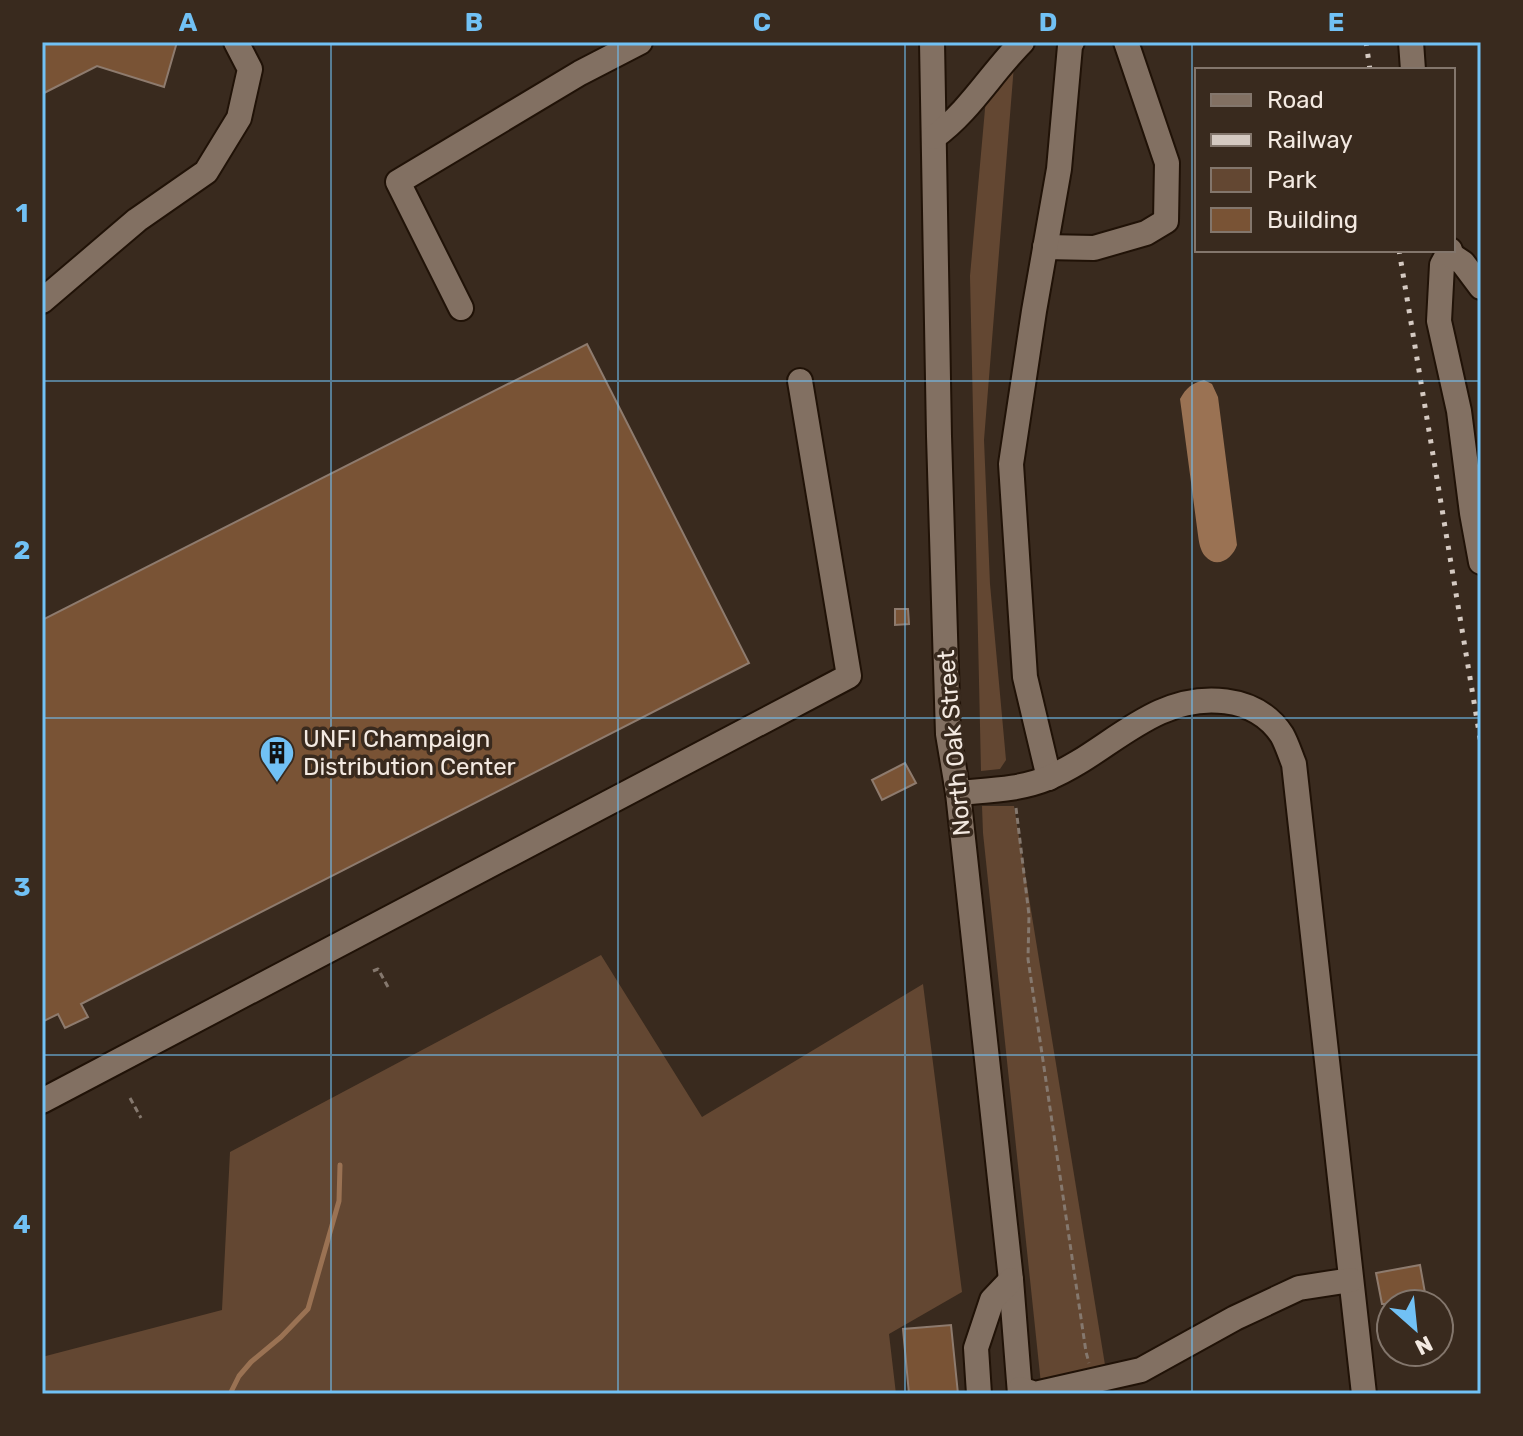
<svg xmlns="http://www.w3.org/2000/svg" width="1523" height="1436" viewBox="0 0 1523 1436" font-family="Rubik,sans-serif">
<rect width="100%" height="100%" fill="#392a1e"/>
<g fill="#634732">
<path d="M1014 65 984 440 990 584 1006 760 1000 769 981 771 970 276 986 98Z"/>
<path d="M982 806H1014L1106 1371 1041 1384 983 833Z"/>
<path d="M601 955 702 1117 923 984 962 1292 889 1334 896 1394H42V1357L222 1310 230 1152Z"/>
</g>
<path fill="#9a7253" d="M1204 380 1212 384 1218 397 1237 545C1233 558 1217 570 1205 556 1200 550 1199 542 1198 535L1180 399C1186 388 1192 383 1204 380Z"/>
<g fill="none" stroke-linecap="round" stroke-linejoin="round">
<path stroke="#9a7253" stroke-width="5" d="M230 1394 239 1376 251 1362 281 1337 308 1309 339 1201 340 1165"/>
</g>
<g fill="#795335" stroke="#8e7b6e" stroke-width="2">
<path d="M42 42H177L164 87 97 66 42 94Z"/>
<path d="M587 344 749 663 81 1004 88 1017 65 1028 58 1014 42 1022V620Z"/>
<path d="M895 609H908L909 624 895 625Z"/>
<path d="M905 763 916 783 882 800 872 780Z"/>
<path d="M1420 1265 1427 1304H1382L1376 1273Z"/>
<path d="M951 1325 958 1394H909L903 1329Z"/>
</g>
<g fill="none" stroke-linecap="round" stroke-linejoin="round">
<defs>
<g id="minor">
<path d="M932 42 939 436 948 734 958 793 985 1041 1011 1280 1020 1394"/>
<path d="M1411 42 1413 70"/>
<path d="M934 137C970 111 991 73 1022 42"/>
<path d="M1045 247 1094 248 1146 233 1166 221 1167 163 1126 42"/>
<path d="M1450 250 1442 265 1439 321 1459 411 1472 513 1481 562"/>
<path d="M1448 253 1463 263 1481 287"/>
<path d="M42 301 137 220 206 172 239 118 250 69 236 42"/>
<path d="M461 308 398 182 580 73 640 42"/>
<path d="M1049 778 1025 677 1011 464 1034 311 1059 169 1070 46 1072 42"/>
<path d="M958 793C989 790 1019 790 1048 778 1089 761 1120 730 1160 712 1200 694 1255 694 1282 735 1287 744 1290 754 1294 764L1364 1394"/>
<path d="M42 1101 849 676 800 381"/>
<path d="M1020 1389 1035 1394 1141 1370 1235 1318 1299 1288 1351 1280"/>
<path d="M979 1394 976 1348 992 1300 1011 1280"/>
</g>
</defs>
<use href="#minor" stroke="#201207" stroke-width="28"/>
<g stroke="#85786e" stroke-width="3" stroke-dasharray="6 4" stroke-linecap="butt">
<path d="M1016 808 1029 915 1028 959 1086 1352 1089 1363"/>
<path d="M373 971 378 969 388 987"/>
<path d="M130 1098 141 1118"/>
</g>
<use href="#minor" stroke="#827062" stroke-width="24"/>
<g stroke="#d5cac2" stroke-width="5" stroke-dasharray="4 8" stroke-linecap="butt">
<path d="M1366 42 1370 70"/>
<path d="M1399 250 1481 744"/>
</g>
</g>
<path fill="none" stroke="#71c1f5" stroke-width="2" stroke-opacity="0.55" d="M331 42V1394M618 42V1394M905 42V1394M1192 42V1394M42 381H1481M42 718H1481M42 1055H1481"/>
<defs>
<symbol id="building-pin" viewBox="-11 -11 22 30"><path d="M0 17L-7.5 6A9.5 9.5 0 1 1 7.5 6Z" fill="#71c1f5" stroke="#392a1e"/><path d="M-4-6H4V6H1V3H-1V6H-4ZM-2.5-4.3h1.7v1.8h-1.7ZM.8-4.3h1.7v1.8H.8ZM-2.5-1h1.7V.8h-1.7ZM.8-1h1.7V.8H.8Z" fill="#111"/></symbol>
</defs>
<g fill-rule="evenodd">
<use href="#building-pin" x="257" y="733" width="40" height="54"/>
</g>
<g text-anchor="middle" stroke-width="7" stroke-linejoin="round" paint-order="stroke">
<g font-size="24" fill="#f3e9e1" stroke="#392a1e" text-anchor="start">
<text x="303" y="747">UNFI Champaign<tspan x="303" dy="28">Distribution Center</tspan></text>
</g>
<g font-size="24" fill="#f3e9e1" stroke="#392a1e">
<text transform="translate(954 743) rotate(-95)" y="8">North Oak Street</text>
</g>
</g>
<rect width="1523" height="1436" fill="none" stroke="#392a1e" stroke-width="88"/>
<rect x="1195" y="68" width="260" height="184" fill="#392a1e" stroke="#83766c" stroke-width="2"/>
<rect x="1211" y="94" width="40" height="12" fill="#827062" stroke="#83766c" stroke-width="2"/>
<text x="1267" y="108" font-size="24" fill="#f3e9e1">Road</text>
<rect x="1211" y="134" width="40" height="12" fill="#d5cac2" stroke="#83766c" stroke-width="2"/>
<text x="1267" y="148" font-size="24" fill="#f3e9e1">Railway</text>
<rect x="1211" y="168" width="40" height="24" fill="#634732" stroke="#83766c" stroke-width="2"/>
<text x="1267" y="188" font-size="24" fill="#f3e9e1">Park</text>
<rect x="1211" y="208" width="40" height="24" fill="#795335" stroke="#83766c" stroke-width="2"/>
<text x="1267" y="228" font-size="24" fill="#f3e9e1">Building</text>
<g transform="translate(1415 1328) rotate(153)"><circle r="38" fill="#392a1e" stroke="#83766c" stroke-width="2"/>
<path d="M0-6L14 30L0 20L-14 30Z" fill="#71c1f5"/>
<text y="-12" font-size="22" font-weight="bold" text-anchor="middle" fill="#f3e9e1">N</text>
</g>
<rect x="44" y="44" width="1435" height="1348" fill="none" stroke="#71c1f5" stroke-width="3"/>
<g font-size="26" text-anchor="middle" font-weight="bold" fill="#71c1f5">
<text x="188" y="31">A</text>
<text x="474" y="31">B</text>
<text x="762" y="31">C</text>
<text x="1048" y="31">D</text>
<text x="1336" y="31">E</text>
<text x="22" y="222">1</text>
<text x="22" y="559">2</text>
<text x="22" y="896">3</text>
<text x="22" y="1233">4</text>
</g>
</svg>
